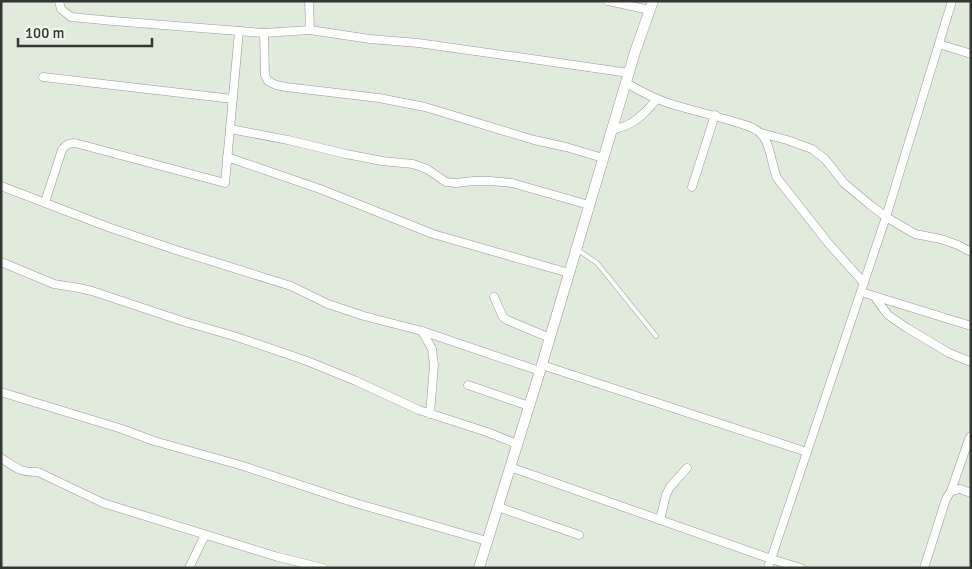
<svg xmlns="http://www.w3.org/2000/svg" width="972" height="569" viewBox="0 0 972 569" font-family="Signika,sans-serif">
<rect width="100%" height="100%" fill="#e2eade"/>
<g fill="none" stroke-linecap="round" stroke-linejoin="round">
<defs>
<path id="service" d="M578 250 597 263 656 336"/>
<g id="minor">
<path d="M59 1 61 9 71 17 113 21 264 33 310 30 370 39 418 43 539 60 629 73"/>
<path d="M309 1 310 30"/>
<path d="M608 1 650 10"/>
<path d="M264 33 265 75 268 81 276 85 286 87 379 98 425 107 534 140 566 147 603 158"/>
<path d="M939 44 971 54"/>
<path d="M43 77 233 99"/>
<path d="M626 83C640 91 653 98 668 103 690 110 713 115 735 122 744 125 756 127 762 135 770 143 772 166 777 178L829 244 864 283"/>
<path d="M230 129 288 140 346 154 382 161 413 164 427 169 446 182 456 183 473 181H490L512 183 589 205"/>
<path d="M612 130C618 128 624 127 629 124 640 119 649 108 657 99"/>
<path d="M761 133 787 140 812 149 825 159 844 183 869 204 886 217 915 234 941 239 958 245 971 252"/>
<path d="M227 157 320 189 433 234 569 273"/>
<path d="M1 186 108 227 176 250 291 286 328 304 364 316 422 331 513 362 540 371"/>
<path d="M692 187 715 115"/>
<path d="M45 202 62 150C66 144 69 143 75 143L225 183 239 31"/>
<path d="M1 262 54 284 79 288 92 291 182 321 237 337 307 361 356 381 419 410 487 432 517 444"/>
<path d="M861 292 971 326"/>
<path d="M874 296 888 315 907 328 949 353 971 362"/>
<path d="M494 297 503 317 507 320 550 338"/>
<path d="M422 331 432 349 434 365 430 414"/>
<path d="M542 365 807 452"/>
<path d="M468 385 529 406"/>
<path d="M1 392 122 429 154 441 240 465 352 502 487 541"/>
<path d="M1 458C15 467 20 473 38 472L103 503 278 557 323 568"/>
<path d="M510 467 771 559 801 568"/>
<path d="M951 491 969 439 971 436"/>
<path d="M498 507 579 535"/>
<path d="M660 520 666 495 670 487 687 468"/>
<path d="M189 568 205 535"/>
<path d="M768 568 886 217 952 1"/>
<path d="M924 568 946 499 951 491 960 489 971 493"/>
</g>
<path id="tertiary" d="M479 568 540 371 635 52 653 1"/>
</defs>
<use href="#service" stroke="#90988d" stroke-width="5"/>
<use href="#minor" stroke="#90988d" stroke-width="9"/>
<use href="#tertiary" stroke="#90988d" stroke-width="11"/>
<use href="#service" stroke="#fff" stroke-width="4"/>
<use href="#minor" stroke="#fff" stroke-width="8"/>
<use href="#tertiary" stroke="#fff" stroke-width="10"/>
</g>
<rect width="972" height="569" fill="none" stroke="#333631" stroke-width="5"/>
<path d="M18 38v8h134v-8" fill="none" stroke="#333631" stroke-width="2.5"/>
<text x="25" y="38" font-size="15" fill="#333631" stroke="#eff7eb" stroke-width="4" paint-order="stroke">100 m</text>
</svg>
